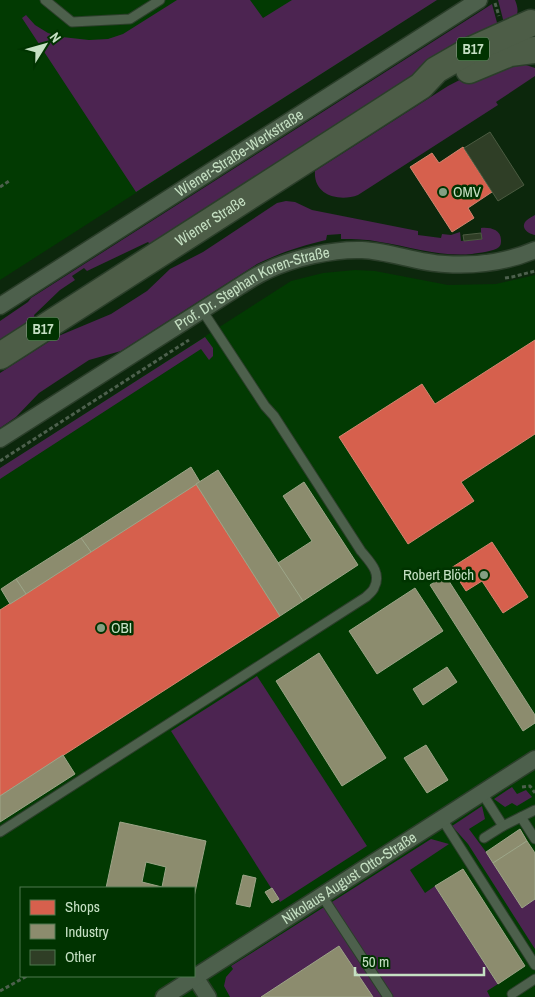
<svg xmlns="http://www.w3.org/2000/svg" width="535" height="997" viewBox="0 0 535 997" font-family="'Archivo Narrow',sans-serif">
<rect width="100%" height="100%" fill="#0c270c"/>
<g fill="#023a02" fill-rule="evenodd">
<path d="M0 0H437L0 280Z"/>
<path d="M355 270 375 271 448 285 496 284 535 275V997H0V468L291 281 323 273ZM21 888H194V976H21Z"/>
</g>
<g fill="#4c2451">
<path d="M177 0H250L263 18 292 0H437L136 192 22 18 26 15 35 25 48 33 62 37 89 40 108 39 123 34Z"/>
<path d="M498 0H515C521 15 516 18 505 27Z"/>
<path d="M492 4 499 30 438 61 150 244 148 242 87 271 84 268 72 276 75 280 60 290 34 315 35 318 0 341V321L28 302 31 298Z"/>
<path d="M518 64 526 65 535 68V76L496 102 498 105 358 195C340 202 313 196 315 171L448 86 477 71Z"/>
<path d="M286 201 295 202 312 210 418 231V235L441 238 442 234 451 235 460 232 461 241 481 239V228C489 227 501 229 501 240 501 243 501 245 499 247 495 251 478 253 472 254 440 257 412 247 380 242 367 239 354 239 341 239V234L327 235 326 240C300 246 280 253 257 264L121 351 89 360 39 393 16 417 0 428V373L56 337 111 314 147 291 170 269 203 252 277 203Z"/>
<path d="M535 215V235C528 234 519 227 527 220 529 218 532 217 535 215Z"/>
<path d="M205 337 213 348V356L209 360 201 349 0 479V468Z"/>
<path d="M257 676 367 846 280 902 171 731Z"/>
<path d="M512 787 517 794 526 790 532 797 517 806 512 803 505 807 494 799Z"/>
<path d="M482 806 485 819 469 829 486 852 522 907 535 899V949L468 844 452 826Z"/>
<path d="M431 839 449 844 410 870 425 893 435 886 498 984 487 991 490 997H230L224 986 226 977 233 969 231 966Z"/>
</g>
<g fill="#d6604d" stroke="#d18670">
<path d="M463 147 492 192 468 208 474 218 452 232 410 167 432 153 439 163Z"/>
<path d="M535 340V434L461 482 474 501 408 544 339 437 422 384 435 404Z"/>
<path d="M196 484 280 616 0 796V610Z"/>
<path d="M492 542 528 597 503 613 482 581 466 591 451 568Z"/>
</g>
<g fill="#8c8c6e" stroke="#9da588" fill-rule="evenodd">
<path d="M191 467 200 482 91 552 81 538Z"/>
<path d="M218 470 303 601 280 616 196 484Z"/>
<path d="M304 482 358 565 303 601 278 563 312 541 283 496Z"/>
<path d="M81 538 91 552 26 594 16 579Z"/>
<path d="M445 575 535 715V723L523 731 430 585Z"/>
<path d="M16 579 26 594 10 604 1 589Z"/>
<path d="M415 588 443 631 377 674 349 631Z"/>
<path d="M319 653 386 758 342 786 276 681Z"/>
<path d="M447 667 457 682 423 705 413 689Z"/>
<path d="M426 745 448 780 427 793 404 758Z"/>
<path d="M63 755 75 774 0 822V796Z"/>
<path d="M120 822 206 841 194 897V888H106ZM146 862 166 867 162 887 142 882Z"/>
<path d="M520 829 527 841 493 863 486 852Z"/>
<path d="M527 841 535 853V899L522 908 493 863Z"/>
<path d="M463 869 525 966 498 984 435 886Z"/>
<path d="M243 875 256 878 250 907 236 904Z"/>
<path d="M272 888 279 899 272 903 265 892Z"/>
<path d="M339 946 373 997H261Z"/>
</g>
<g fill="#2f3e26" stroke="#4b5b41">
<path d="M490 132 524 185 498 201 464 148Z"/>
<path d="M481 233 482 239 464 241 463 235Z"/>
</g>
<g fill="none" stroke-linecap="round" stroke-linejoin="round">
<defs>
<g id="lane">
<path d="M45 0 72 22 130 19 160 0"/>
<path d="M482 793 503 826"/>
<path d="M521 817 535 839"/>
<path d="M442 819 535 965"/>
<path d="M0 832 366 597C368 595 373 591 374 588 382 573 370 562 361 551L274 416 265 406 202 310"/>
<path d="M484 838 503 826 535 810"/>
<path d="M322 896 388 997"/>
<path d="M512 994 535 979"/>
</g>
<g id="street">
<path id="s1" d="M0 306 479 0"/>
<path id="s2" d="M0 439 240 286C248 281 257 275 266 271 293 258 333 249 362 250 389 251 418 263 445 264 475 266 507 262 535 250"/>
<path d="M195 977 208 997"/>
<path id="s3" d="M164 997 535 759"/>
</g>
<g id="primary">
<path d="M469 70 510 53 535 50"/>
<path id="s4" d="M0 356 421 86 436 70 469 51 531 23"/>
</g>
</defs>
<use href="#lane" stroke="#2b3e2a" stroke-width="11"/>
<use href="#street" stroke="#2b3e2a" stroke-width="19"/>
<use href="#primary" stroke="#2b3e2a" stroke-width="29"/>
<g stroke="#4d604d" stroke-width="3" stroke-dasharray="4 2.5" stroke-linecap="butt">
<path d="M495 3 499 16"/>
<path d="M0 187 9 181"/>
<path d="M505 278 512 277 535 271"/>
<path d="M0 461 189 340"/>
<path d="M522 787 530 786 535 793"/>
<path d="M0 991 27 976"/>
</g>
<use href="#lane" stroke="#4d604c" stroke-width="9"/>
<use href="#street" stroke="#4d604c" stroke-width="16"/>
<use href="#primary" stroke="#4d5d47" stroke-width="26"/>
</g>
<g fill="#849f83" stroke="#030" stroke-width="2">
<circle cx="443" cy="192" r="5"/>
<circle cx="484" cy="575" r="5"/>
<circle cx="101" cy="628" r="5"/>
</g>
<g text-anchor="middle" stroke-width="5" stroke-linejoin="round" paint-order="stroke">
<g fill="#030" stroke="#8aac88" stroke-width="1">
<rect x="457" y="37.5" width="32" height="23" rx="4"/>
<rect x="27" y="317.5" width="32" height="23" rx="4"/>
</g>
<g font-size="14" font-weight="bold" fill="#c5e0c3">
<text x="473" y="54">B17</text>
<text x="43" y="334">B17</text>
</g>
<g font-size="15" fill="#c5e0c3" stroke="#030">
<text dy="5" stroke="none"><textPath href="#s1" startOffset="284">Wiener-Straße-Werkstraße</textPath></text>
<text dy="5" stroke="none"><textPath href="#s4" startOffset="250">Wiener Straße</textPath></text>
<text dy="5" stroke="none"><textPath href="#s2" startOffset="295">Prof. Dr. Stephan Koren-Straße</textPath></text>
<text dy="5" stroke="none"><textPath href="#s3" startOffset="220">Nikolaus August Otto-Straße</textPath></text>
</g>
<g font-size="15" fill="#c5e0c3" stroke="#030" text-anchor="start">
<text x="453" y="197">OMV</text>
<text x="474" y="580" text-anchor="end">Robert Blöch</text>
<text x="111" y="633">OBI</text>
</g>
</g>
<rect x="20" y="887" width="175" height="90" fill="#003300" stroke="#4f784e"/>
<rect x="30" y="900" width="25" height="15" fill="#d6604d" stroke="#4f784e"/>
<text x="65" y="912" font-size="15" fill="#c5e0c3">Shops</text>
<rect x="30" y="924" width="25" height="15" fill="#8c8c6e" stroke="#4f784e"/>
<text x="65" y="937" font-size="15" fill="#c5e0c3">Industry</text>
<rect x="30" y="950" width="25" height="15" fill="#2f3e26" stroke="#4f784e"/>
<text x="65" y="962" font-size="15" fill="#c5e0c3">Other</text>
<g transform="translate(45 45) rotate(53)" stroke="#003300" stroke-width="4" paint-order="stroke">
<path d="M0-4L9 19L0 12L-9 19Z" fill="#c5e0c3"/>
<text y="-8" font-size="14" font-weight="bold" text-anchor="middle" fill="#c5e0c3">N</text>
</g>
<path d="M355 967v8h129v-8" fill="none" stroke="#c5e0c3" stroke-width="2.5"/>
<text x="362" y="967" font-size="15" fill="#c5e0c3" stroke="#003300" stroke-width="4" paint-order="stroke">50 m</text>
</svg>
